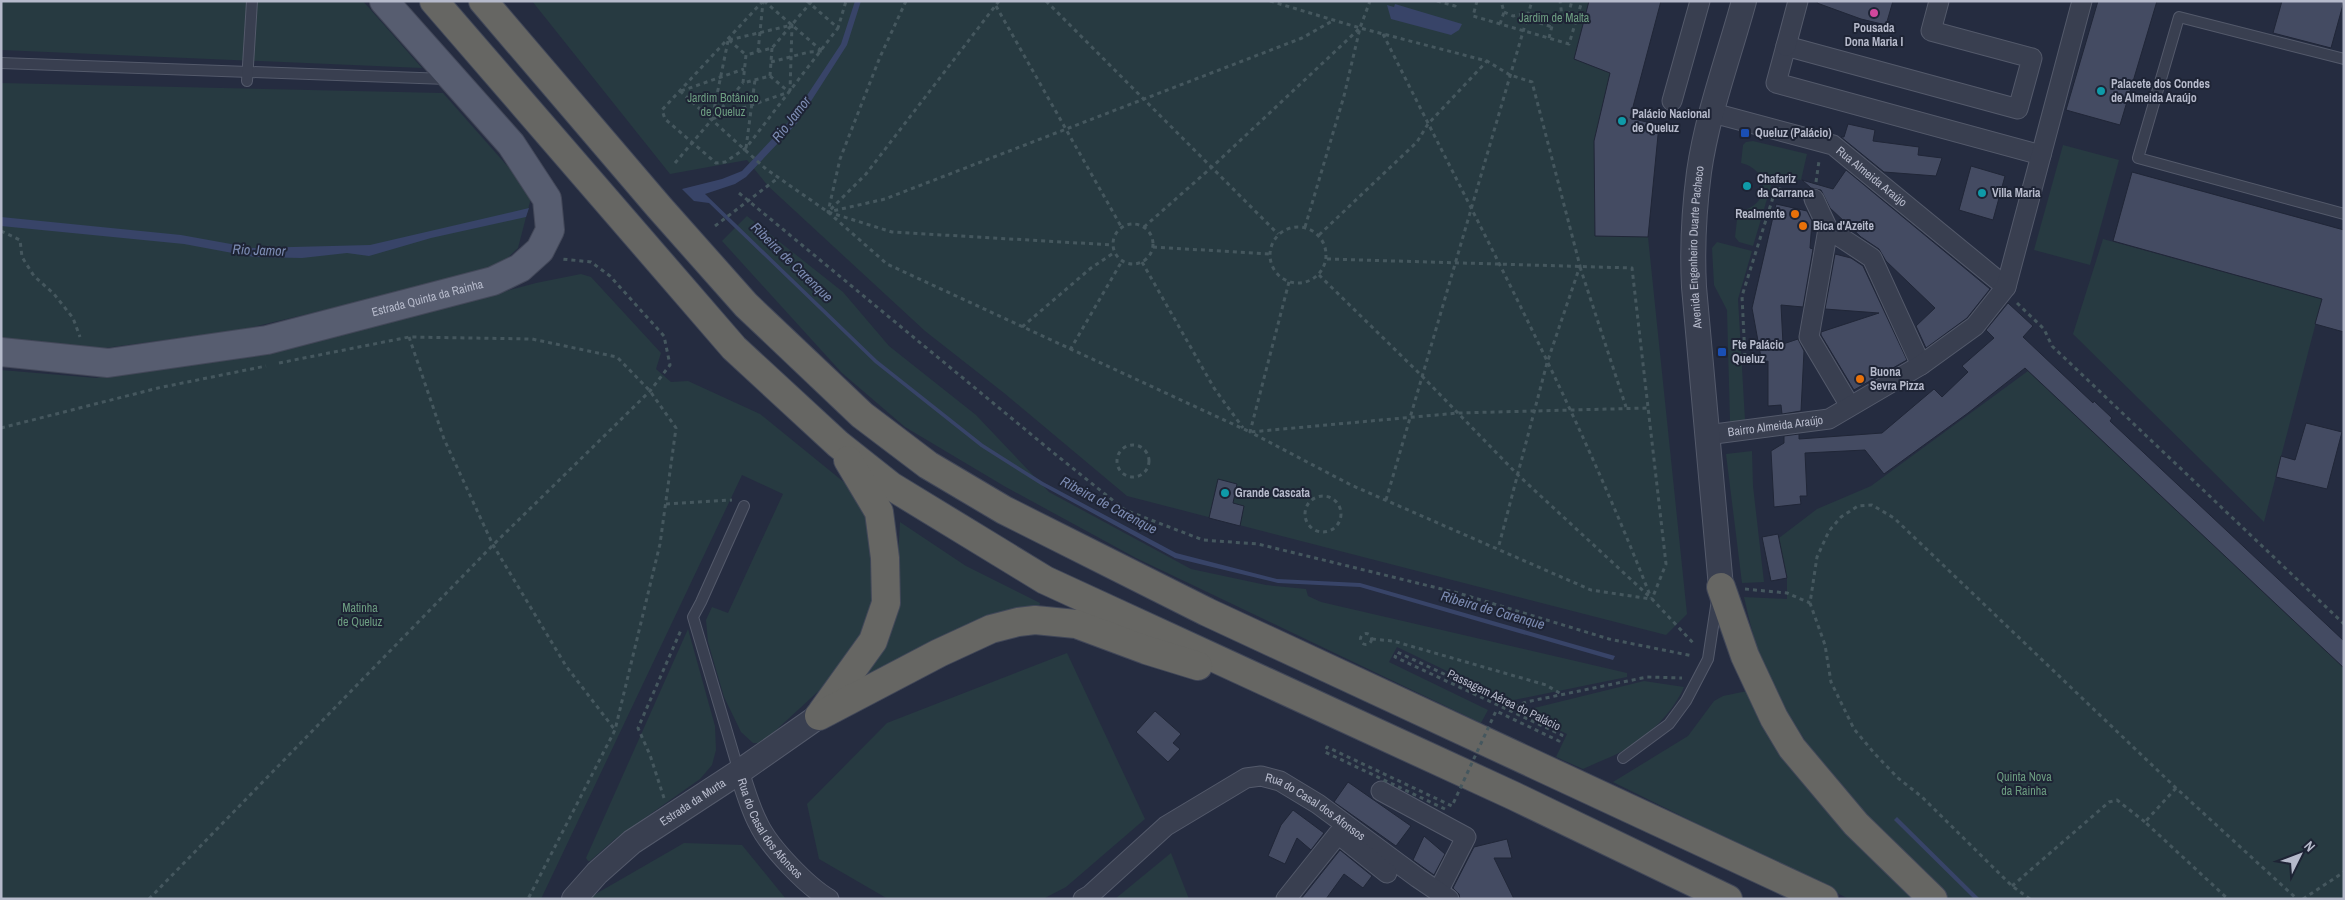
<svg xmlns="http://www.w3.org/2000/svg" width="2345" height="900" viewBox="0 0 2345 900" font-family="'Archivo Narrow',sans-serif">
<rect width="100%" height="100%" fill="#252c40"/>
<g fill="#273a41">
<path d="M1 1H363L422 68 1 50Z"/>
<path d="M532 1H1589L1574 59 1610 73 1594 141 1595 236 1648 237 1687 614 1666 635 1127 496 1004 393 925 331 768 186 747 160 670 174Z"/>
<path d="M1 83 443 93 532 194 518 248 496 269 240 330 82 351 1 342Z"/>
<path d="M1753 141 1807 154 1801 180 1776 176 1773 179 1753 246 1739 242 1735 237 1738 211C1770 208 1772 170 1741 163L1743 145 1746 142Z"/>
<path d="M2063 145 2119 160 2090 265 2034 250Z"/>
<path d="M747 216 843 292 889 346 976 415 1049 492 1191 569 1266 585 1306 589 1308 596 1321 602 1627 673V677L1509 701 1397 647 1389 662 1488 710 1481 723 1136 558 1004 486 905 427 842 373 722 241Z"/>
<path d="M2103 239 2322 299 2264 522 2073 334Z"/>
<path d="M1717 242 1752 251 1738 299 1745 420 1730 422 1727 310 1714 285 1712 248Z"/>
<path d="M581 274 591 277 661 353 656 369 671 382 688 381 760 414 845 483 865 514 873 545 875 591 861 641 848 664 762 743H753L741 732 724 697 708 642 706 620 712 607 728 613 783 494 742 475 541 899H1V370L96 378 413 316 536 283Z"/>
<path d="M2028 371 2344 668V899H1949C1881 830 1807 763 1767 673 1756 649 1750 623 1744 597L1787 599V578L1779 538 1817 509 1871 486Z"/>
<path d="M1752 451 1753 486 1764 582 1742 583 1726 454Z"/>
<path d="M900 522 966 566 1040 603 1039 607 861 680 872 668 895 614Z"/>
<path d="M688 629 715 726 716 750 712 765 700 779 615 839 590 861H588L586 858Z"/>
<path d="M1067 653 1145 819 1066 887 1043 899H888L819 859 807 804 887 723Z"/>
<path d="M1644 681 1684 687C1673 712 1650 735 1626 749 1613 757 1597 762 1583 769L1556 757 1567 734 1526 714V710Z"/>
<path d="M1747 691 1914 899H1849L1613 782 1688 736 1714 701 1723 696Z"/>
<path d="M684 843 742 845 786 899H587Z"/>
<path d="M1171 853 1189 899H1115Z"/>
</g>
<g fill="#384468">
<path d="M855 1H861L847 45 797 123 746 177 735 184 705 194 877 360 983 444 1043 482 1176 553 1277 579 1360 583 1615 656 1613 660 1360 587 1278 583 1175 558 1041 485 981 447 875 363 709 203 694 201 682 189 722 179 742 171 792 118 841 44Z"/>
<path d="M1395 4 1462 24 1459 30 1451 35 1391 19 1387 5 1394 7Z"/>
<path d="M529 208 526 217 431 238 369 256 347 253 302 258 254 257 184 244 1 226V217L181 235 253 248 370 245Z"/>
<path d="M1897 817 1980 899H1974L1894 820Z"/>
</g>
<g fill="#444b62" stroke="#202637">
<path d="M1589 1H1661L1630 118 1659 125 1648 237 1595 236 1594 141 1610 73 1574 59Z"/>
<path d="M1818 1H1893L1886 25 1861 19 1817 3Z"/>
<path d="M2098 1H2157L2120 125 2066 110Z"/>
<path d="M2282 1H2344L2331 48 2273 33Z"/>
<path d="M1848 124 1875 130 1873 141 1919 147 1918 155 1942 158 1936 176 1884 172 1841 137H1844Z"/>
<path d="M1971 166 2005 176 1993 220 1959 210Z"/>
<path d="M1846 170 1990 289 1967 318 1926 348 1916 326 1935 308 1886 261 1879 249 1861 237 1830 208 1821 190 1811 188 1802 180 1833 189Z"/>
<path d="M2132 172 2344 230V332L2315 324 2322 299 2113 241Z"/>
<path d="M1776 204 1807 211 1812 221 1810 248 1813 249 1803 307 1781 305 1783 344 1798 339 1804 351 1801 411 1782 414 1781 405 1768 406V361L1762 363 1752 308Z"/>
<path d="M1835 254 1851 258 1863 266 1907 360 1854 390 1821 335V332L1879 313 1825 309Z"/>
<path d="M2008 303 2033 326 2023 337 2093 403 2094 401 2112 418 2110 421 2344 641V668L2025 368 1968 413 1884 474 1865 450 1805 453 1807 496H1800L1801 504 1774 507 1771 451 1784 443V436L1799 434V439L1882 433 1934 389 1942 397 1968 372 1962 366 1994 338 1986 330Z"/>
<path d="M2306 423 2342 432 2327 489 2276 477 2281 456 2295 460Z"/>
<path d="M1218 479 1237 484 1233 503 1244 506 1240 526 1209 518Z"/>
<path d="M1778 534 1787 578 1771 581 1762 537Z"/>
<path d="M1155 711 1181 734 1173 743 1180 749 1168 762 1136 732Z"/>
<path d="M1348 782 1411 826 1396 846 1334 802Z"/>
<path d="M1293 810 1324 833 1311 850 1297 838 1285 864 1268 856 1281 825Z"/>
<path d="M1424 836 1445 854 1434 875 1413 860Z"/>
<path d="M1507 839 1512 858H1494L1514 899H1460L1459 894 1453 888 1474 847Z"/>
<path d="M1340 850 1372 876 1363 888 1344 874 1326 899H1301Z"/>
</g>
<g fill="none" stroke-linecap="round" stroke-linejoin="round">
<defs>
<g id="service">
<path d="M2344 59 2179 17 2138 158 2344 214"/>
<path d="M1 63 447 79"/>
<path d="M247 81 252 1"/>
<path d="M1623 758 1669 724 1686 701 1708 659 1717 600"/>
<path d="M739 772 693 617 701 602 744 506"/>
</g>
<g id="minor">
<path d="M1939 1 1931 31 2032 58 2018 109 1786 46 1776 83 2041 155"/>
<path d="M1786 46 1798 1"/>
<path d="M1672 101 1700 1"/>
<path id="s1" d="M1713 113 1833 145 2006 287"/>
<path d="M1814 199 1828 229"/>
<path d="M1850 406 1809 337 1828 229 1872 258 1921 365"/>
<path id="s2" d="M1707 435 1829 419 1921 365 1975 326 2006 287 2082 1"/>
<path id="s3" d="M739 772C745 789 750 808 758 823 769 847 807 886 829 899"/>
<path d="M1381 791 1466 837 1438 892"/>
<path id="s4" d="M1083 899 1090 895 1166 826 1246 778 1261 776 1280 781 1318 804 1418 878 1449 899"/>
<path d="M1286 899 1338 834 1387 873"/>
</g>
<g id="tertiary">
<path id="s5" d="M1721 587 1694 287C1692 248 1694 210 1699 172 1707 115 1729 56 1744 1"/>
<path id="s6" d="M574 899 597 873 632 842 739 772 819 716"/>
</g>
<g id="primary">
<path id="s7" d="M1 352 108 363 267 340 493 281 520 268 540 250 550 230 547 199 511 144 384 1"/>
</g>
<g id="trunk">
<path d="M434 1 734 348 838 444 891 486 1045 580 1514 796 1728 899"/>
<path d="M483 1 659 207 746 305 862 415 928 465 1004 510 1207 612 1824 899"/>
<path d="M1721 587 1745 656 1774 718 1792 748 1856 824 1933 899"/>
<path d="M822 712 873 641 886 603 885 558 879 512 848 460"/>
<path d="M819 716 939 653 991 629 1018 622 1035 620 1076 624 1146 650 1198 666"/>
</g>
</defs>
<use href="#service" stroke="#545a6b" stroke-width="12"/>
<use href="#minor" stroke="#545a6b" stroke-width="21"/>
<use href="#tertiary" stroke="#545a6b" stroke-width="26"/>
<use href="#primary" stroke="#434859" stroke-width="30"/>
<use href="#trunk" stroke="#414758" stroke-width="30"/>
<g stroke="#45575e" stroke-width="3" stroke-dasharray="4 4" stroke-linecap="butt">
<path d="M763 1 662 110 665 119 716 163 725 162 746 148 838 28"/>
<path d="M764 1 822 51"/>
<path d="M807 1 838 28 846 1"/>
<path d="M906 1 880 57 840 159 828 212 885 199 1302 38 1334 20"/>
<path d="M999 1 866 174 828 212 887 264 1250 432 1458 413 1648 408"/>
<path d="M1046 1 1278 234"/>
<path d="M1270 1 1360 28 1487 61 1510 75 1532 82 1580 266 1547 363 1498 549"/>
<path d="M1437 1 1455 6 1457 1"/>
<path d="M1477 1 1473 16 1569 44 1582 1"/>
<path d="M996 6 1122 228"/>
<path d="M1504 12 1513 16 1528 13 1540 23 1552 27"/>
<path d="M1568 15 1572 1"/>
<path d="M1562 16 1577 18"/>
<path d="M1500 24 1504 12 1501 1"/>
<path d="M1383 34C1476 220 1576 404 1651 598"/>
<path d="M1549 38 1553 22 1562 16 1560 1"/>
<path d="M729 40 792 25 790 91"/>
<path d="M729 40 746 55"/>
<path d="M728 41 712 119 789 92"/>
<path d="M772 48 770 76 743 83 746 55 772 48 812 1"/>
<path d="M758 52 763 2"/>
<path d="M771 62 809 52 822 51"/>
<path d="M770 76 789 92"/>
<path d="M680 91 766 169 828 212 892 232 1113 245"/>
<path d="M681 91 744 69"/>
<path d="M746 148 755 80"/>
<path d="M675 163 743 83"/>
<path d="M1816 182 1819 161"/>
<path d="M739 193 1050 450 1125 510 1203 540 1258 544 1458 593 1609 639 1693 656"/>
<circle cx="1133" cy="244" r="20"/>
<path d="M715 226 778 178"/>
<circle cx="1298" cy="255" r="28"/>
<path d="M1144 227 1212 167 1360 28"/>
<path d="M1305 227 1344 96 1360 28 1370 1"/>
<path d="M1 231 20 240 22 257 34 276 54 294 73 318 80 337"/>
<path d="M1319 235 1417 142 1428 124 1487 61"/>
<path d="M1153 247 1270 254"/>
<path d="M1327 259 1632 268 1666 564 1652 599"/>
<path d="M1142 262 1214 388 1243 428"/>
<path d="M1580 267 1626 407"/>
<path d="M1319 275 1422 376 1518 475 1652 599 1695 645"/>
<path d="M1289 282 1250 432 1351 485 1591 590 1651 599"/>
<path d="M2017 303 2044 329 2052 346 2344 624"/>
<path d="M1022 327 1091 268 1115 252"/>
<path d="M409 337 444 439 493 545 566 666 615 730"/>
<path d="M1070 350 1122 261"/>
<path d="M1745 357 1742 296 1776 188 1797 194"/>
<path d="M279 363 409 337 532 339 617 357 650 391 676 428 660 544 615 730 528 899"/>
<path d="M1 428 158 388 266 366"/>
<circle cx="1133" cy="461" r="16"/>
<circle cx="1323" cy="514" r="18"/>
<path d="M1386 500 1532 1"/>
<path d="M666 504 732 500"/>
<path d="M1745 589 1787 593 1810 603"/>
<circle cx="1366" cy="639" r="5.5"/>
<path d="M1372 639 1393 641 1546 685 1563 695"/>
<path d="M1515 707 1526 702 1647 677 1682 678"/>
<path d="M2176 788 2145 822 2228 899"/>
<path d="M664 798 650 755 638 728 681 630"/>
<path d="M2012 886 2109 802 2117 800 2145 822"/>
<path d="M149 899 493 545 650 391 670 365 664 336 610 276 591 262 562 259"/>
<path d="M2030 899 2012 886 1922 797 1898 778 1875 754 1854 729 1831 682 1825 645 1810 603 1817 557 1829 531 1841 517 1858 506 1872 505 1894 518 2176 788 2297 899"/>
<path d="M2303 899 2344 872"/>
</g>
<use href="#service" stroke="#393f50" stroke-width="10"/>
<use href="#minor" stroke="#393f50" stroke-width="19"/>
<use href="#tertiary" stroke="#393f50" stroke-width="24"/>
<use href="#primary" stroke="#575d70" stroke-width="28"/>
<use href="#trunk" stroke="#666663" stroke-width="28"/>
<path stroke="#45575e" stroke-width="3" stroke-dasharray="4 4" stroke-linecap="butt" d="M1445 809 1325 752 1327 747 1452 806 1496 711 1559 741 1562 735 1395 657 1397 652 1515 707"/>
</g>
<circle fill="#d1479c" stroke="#1e2435" stroke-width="2" cx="1874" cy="13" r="5"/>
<g fill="#0f9aa8" stroke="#1e2435" stroke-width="2">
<circle cx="2101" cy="91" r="5"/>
<circle cx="1622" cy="121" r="5"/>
<circle cx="1747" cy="186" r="5"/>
<circle cx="1982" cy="193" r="5"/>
<circle cx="1225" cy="493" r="5"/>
</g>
<g fill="#1a4fb4" stroke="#1e2435" stroke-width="2">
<rect x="1740" y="128" width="10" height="10" rx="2.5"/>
<rect x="1717" y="347" width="10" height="10" rx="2.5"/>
</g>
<g fill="#e8710a" stroke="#1e2435" stroke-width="2">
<circle cx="1795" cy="214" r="5"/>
<circle cx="1803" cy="226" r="5"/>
<circle cx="1860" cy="379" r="5"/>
</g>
<g text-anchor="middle" stroke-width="4" stroke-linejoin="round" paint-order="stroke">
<g font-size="12" fill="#6c9c80" stroke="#1e2435">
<text x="1554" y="22">Jardim de Malta</text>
<text x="723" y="102">Jardim Botânico<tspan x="723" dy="14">de Queluz</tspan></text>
<text x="360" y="612">Matinha<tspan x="360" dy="14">de Queluz</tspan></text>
<text x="2024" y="781">Quinta Nova<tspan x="2024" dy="14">da Rainha</tspan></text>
</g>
<g font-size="12" font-weight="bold" fill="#b6bacb" stroke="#1e2435" text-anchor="start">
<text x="1874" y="32" text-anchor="middle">Pousada<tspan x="1874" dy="14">Dona Maria I</tspan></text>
<text x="2111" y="88">Palacete dos Condes<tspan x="2111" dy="14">de Almeida Araújo</tspan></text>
<text x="1632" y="118">Palácio Nacional<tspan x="1632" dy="14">de Queluz</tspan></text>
<text x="1755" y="137">Queluz (Palácio)</text>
<text x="1757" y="183">Chafariz<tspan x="1757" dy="14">da Carranca</tspan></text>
<text x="1992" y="197">Villa Maria</text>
<text x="1785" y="218" text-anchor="end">Realmente</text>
<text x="1813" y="230">Bica d'Azeite</text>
<text x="1732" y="349">Fte Palácio<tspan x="1732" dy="14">Queluz</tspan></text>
<text x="1870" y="376">Buona<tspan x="1870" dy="14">Sevra Pizza</tspan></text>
<text x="1235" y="497">Grande Cascata</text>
</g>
<g font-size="12" fill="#b6bacb" stroke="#1e2435">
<text dy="4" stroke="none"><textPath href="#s1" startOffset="174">Rua Almeida Araújo</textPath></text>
<text dy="4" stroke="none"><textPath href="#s5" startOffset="341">Avenida Engenheiro Duarte Pacheco</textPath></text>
<text dy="4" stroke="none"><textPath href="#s7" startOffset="434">Estrada Quinta da Rainha</textPath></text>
<text dy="4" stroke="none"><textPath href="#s2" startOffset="69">Bairro Almeida Araújo</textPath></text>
<text transform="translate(1504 700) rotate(26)" y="4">Passagem Aérea do Palácio</text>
<text dy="4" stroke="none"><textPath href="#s6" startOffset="154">Estrada da Murta</textPath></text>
<text dy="4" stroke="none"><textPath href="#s4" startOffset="282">Rua do Casal dos Afonsos</textPath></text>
<text dy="4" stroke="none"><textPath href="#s3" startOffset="65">Rua do Casal dos Afonsos</textPath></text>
</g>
<g font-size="14" font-style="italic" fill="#7c8bb2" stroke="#1e2435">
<text transform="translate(791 119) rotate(-52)" y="5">Rio Jamor</text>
<text transform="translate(259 250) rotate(2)" y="5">Rio Jamor</text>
<text transform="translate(792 262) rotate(44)" y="5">Ribeira de Carenque</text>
<text transform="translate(1109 505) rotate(28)" y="5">Ribeira de Carenque</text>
<text transform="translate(1493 610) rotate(16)" y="5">Ribeira de Carenque</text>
</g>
</g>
<rect width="2345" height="900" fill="none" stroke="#b6bacb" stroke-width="5"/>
<g transform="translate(2300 855) rotate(48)" stroke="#1e2435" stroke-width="4" paint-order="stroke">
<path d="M0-4L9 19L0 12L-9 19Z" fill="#b6bacb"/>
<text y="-8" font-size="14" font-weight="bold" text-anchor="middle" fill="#b6bacb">N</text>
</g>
</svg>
